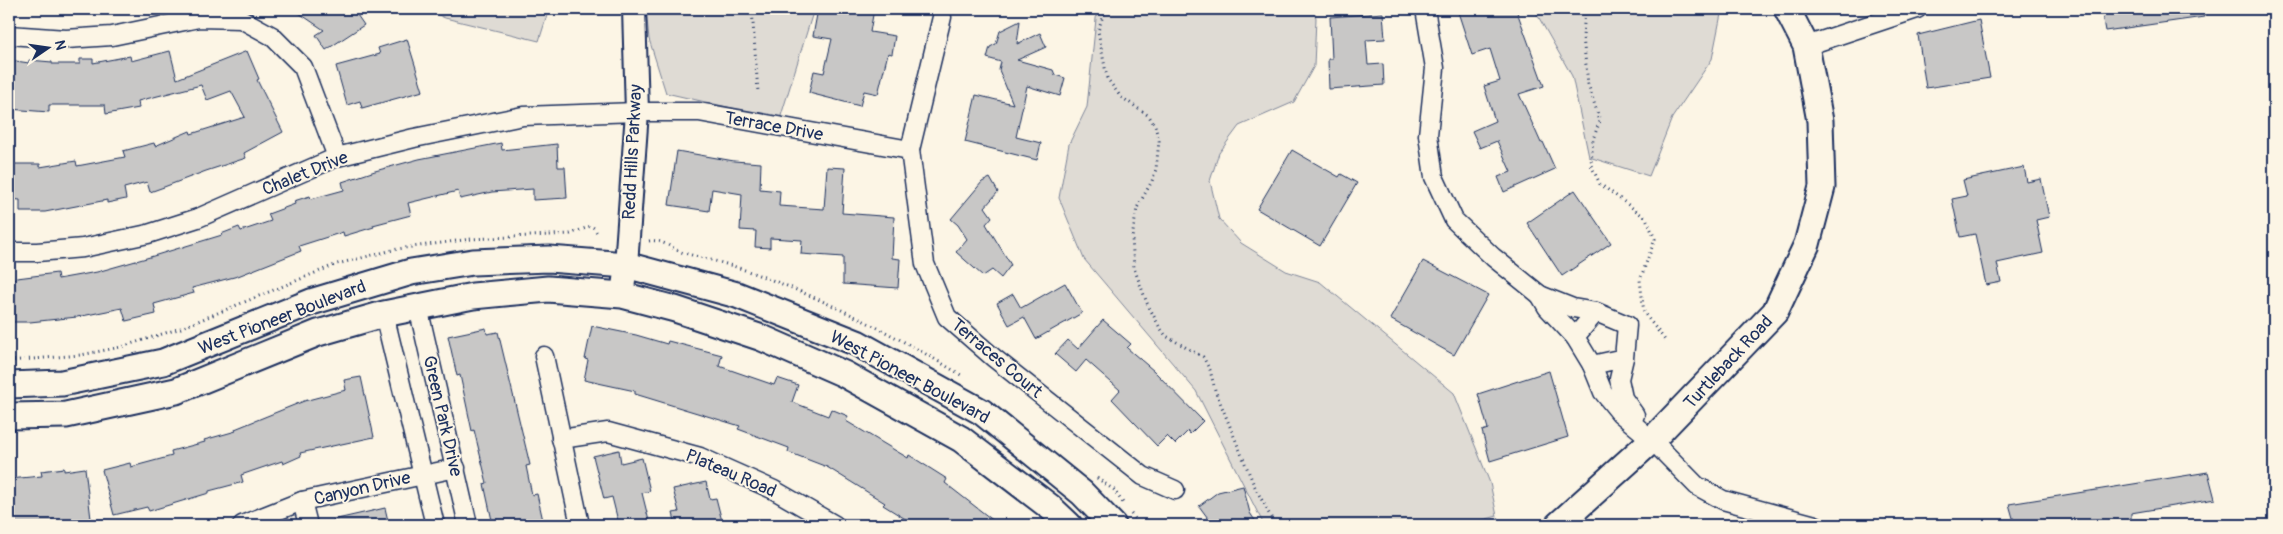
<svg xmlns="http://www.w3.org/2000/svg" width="2283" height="534" viewBox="0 0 2283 534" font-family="Pangolin,sans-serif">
<rect width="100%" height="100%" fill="#fcf5e5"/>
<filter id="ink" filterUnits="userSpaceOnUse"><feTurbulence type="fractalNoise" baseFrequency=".02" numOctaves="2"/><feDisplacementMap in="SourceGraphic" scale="10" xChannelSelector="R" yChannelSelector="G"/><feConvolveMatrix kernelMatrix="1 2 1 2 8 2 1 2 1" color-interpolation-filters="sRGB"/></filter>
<g filter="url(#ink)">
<g fill="#dfdbd4" stroke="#7d8599">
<path d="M425 9H549L539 41 445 18Z"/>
<path d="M646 9H814L780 119 666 93 649 39Z"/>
<path d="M1097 9H1314L1316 18 1314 66 1294 102 1239 126 1219 153 1210 181 1219 219 1241 243 1286 271 1320 282 1454 393 1490 483 1497 516 1466 525H1264L1196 391 1084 259 1059 198 1069 144 1087 107Z"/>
<path d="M1534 9H1722L1712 59 1672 118 1649 176 1589 157 1572 76Z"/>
<path d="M2274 474V525H2271L2267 481Z"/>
</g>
<g fill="#c8c7c6" stroke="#1b2f5e">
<path d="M293 9H353L364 25 326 50 316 35 324 30Z"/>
<path d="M818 9H874L870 32 895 36 892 54 888 53 878 94 864 91 860 106 809 93 814 71 824 73 832 39 813 36Z"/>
<path d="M1457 9H1516L1544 86 1519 94 1541 143 1543 142 1555 169 1504 192 1498 177 1511 172 1497 141 1480 148 1472 131 1495 121 1484 86 1500 81 1490 49 1472 55Z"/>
<path d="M2101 9H2203L2204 17 2105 31Z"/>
<path d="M1383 13 1385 39 1366 40 1368 65 1383 64 1384 85 1329 89 1328 59H1332L1330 17Z"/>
<path d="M1979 20 1990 78 1926 88 1918 35Z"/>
<path d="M1020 21 1017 44 1040 33 1046 47 1017 60 1053 70 1055 75 1065 78 1060 96 1027 86 1016 137 1041 143 1037 160 965 142 976 95 1013 104 999 70 1001 62 987 58 990 47 996 44 1000 31Z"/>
<path d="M407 39 423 91 362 108 360 101 347 105 336 66 380 54 378 48Z"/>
<path d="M170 51 177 79 247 51 259 79 257 80 283 132 244 153 246 158 206 171 164 187 150 192 147 182 124 188 126 199 107 203V200L45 212H20V200L9 199V164H40V167L76 161 77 166 125 157 123 151 154 143 155 146 190 131 191 134 245 117 231 91 207 100 201 85 138 101 139 108 106 114 105 105H49V112L9 109V60L29 63V60L52 62V64H80V59H93V63L130 56 131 61Z"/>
<path d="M501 143 502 150 557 144 558 167H565L567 198 533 200V189L492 192 460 199 458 191 408 203 411 215 373 225 374 227 344 236 343 232 299 246 301 251 238 276 192 288 194 293 154 304 156 314 126 321 122 308 77 317 30 322H9V279L57 273 58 279 97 272 150 257 222 235 221 234 239 227 241 231 271 221 268 214 295 204 294 201 310 196 311 199 344 190 342 182 375 171 419 159Z"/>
<path d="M1292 150 1339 177 1341 174 1357 183 1320 246 1257 209Z"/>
<path d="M677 151 734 161 761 163 760 189 780 191 779 206 824 209 827 167 845 168 842 213 894 217 892 258 900 259 898 288 843 284V257L801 254 802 240 770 238V248L755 247 756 231 740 230 742 194 712 189 709 211 669 205Z"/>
<path d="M2024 167 2027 182 2041 179 2049 217 2036 220 2043 253 1997 263 2001 282 1986 285 1975 234 1960 237 1952 199 1967 196 1963 180Z"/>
<path d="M990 178 998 192 985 207 992 217 986 224 1011 265 1001 278 992 270 983 276 956 252 967 239 958 225 951 219 982 182Z"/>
<path d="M1575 190 1611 243 1562 276 1527 223Z"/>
<path d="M1423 261 1488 295 1454 355 1390 319Z"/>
<path d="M1065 283 1082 313 1036 339 1024 317 1009 325 997 303 1013 294 1021 308Z"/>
<path d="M1103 320 1131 344 1127 348 1154 371 1203 421 1190 434 1188 431 1175 444 1167 436 1157 446 1112 399 1120 390 1086 360 1076 372 1055 354 1068 340 1078 349Z"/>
<path d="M592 326 636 335 667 344 668 341 722 355 719 366 774 385 777 378 798 385 792 402 828 416 831 409 848 416 846 421 908 458 909 455 947 479 945 483 999 525H915L883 505 885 503 827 467 788 452 789 448 738 429 740 426 635 394V391L584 380 588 360 585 359Z"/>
<path d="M486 328 487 334 498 332 530 465 526 466 532 495 537 494 544 525H493L484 484 487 483 474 430 472 431 460 375 457 376 448 336Z"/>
<path d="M1549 371 1568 437 1490 461 1482 431 1488 429 1478 394Z"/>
<path d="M361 377 374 437 300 453 301 456 283 464 282 461 241 475 243 482 209 491V493L149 511 147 507 114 515 102 470 130 463 131 467 172 456 171 451 205 442 204 440 236 431 235 429 304 401 346 390 344 380Z"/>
<path d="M619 450 621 463 642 458 650 491 642 493 650 525H619L612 497 604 499 593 456Z"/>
<path d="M64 468V471L85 468 91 519 69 522V525H53V523L9 525V479L42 476 41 471Z"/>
<path d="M2208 472 2215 499 2131 513V525H2015L2009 504Z"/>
<path d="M706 482 710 499 716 498 723 525H676L673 513 679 512 673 489Z"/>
<path d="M1243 486 1250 513 1258 525H1213L1199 506 1218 492Z"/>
<path d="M385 508 389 525H334L333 520Z"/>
</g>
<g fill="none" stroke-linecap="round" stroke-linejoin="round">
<defs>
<g id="minor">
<path d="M1425 9 1435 68 1428 135 1434 177 1454 220 1493 257 1540 295 1573 308 1596 312"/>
<path d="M942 17 910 150 925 264 947 317 994 358 1143 476 1175 490"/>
<path d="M9 35 66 39 112 36 199 18 241 19 272 36 303 67 337 157"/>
<path d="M1806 46 1917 9"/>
<path d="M9 252H37L83 248 148 234 198 218 337 157 414 138 523 116 637 112H699L910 150"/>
<path d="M1540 295 1547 307 1575 337"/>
<path d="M418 307 468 525"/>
<path d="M384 314 435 525"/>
<path d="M544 356 580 525"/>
<path d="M1624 358 1592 365 1575 337 1596 312 1627 325 1624 358 1619 379 1623 398 1635 415"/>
<path d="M1592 365 1603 392 1620 413 1652 440 1697 486 1723 500 1815 525"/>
<path d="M561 439 608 432 700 457 774 490 835 525"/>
<path d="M302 501 308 525"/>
<path d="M242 525 302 501 456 468"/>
</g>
<path id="tertiary" d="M622 295 626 265 637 112 634 9"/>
<g id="secondary">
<path d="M9 385 62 383 163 362 311 302 411 272 473 262 549 259 626 265 737 295 857 343 982 412 1082 493 1113 525"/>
<path d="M9 416 66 415 176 391 318 333 384 314 473 296 548 289 622 295 675 309 762 338 844 374 961 439 1050 507 1069 525"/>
<path d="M1558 525 1652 440 1775 312 1807 244 1822 187 1820 121 1806 46 1787 9"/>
</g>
</defs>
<use href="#minor" stroke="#1b2f5e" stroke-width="21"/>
<use href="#tertiary" stroke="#1b2f5e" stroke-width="26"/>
<use href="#secondary" stroke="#1b2f5e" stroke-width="29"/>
<g stroke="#1b2f5e" stroke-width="3" stroke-dasharray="1 4" stroke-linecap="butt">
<path d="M752 9 758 92"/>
<path d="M1105 9 1098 31 1107 78 1120 96 1149 116 1155 126 1159 141 1156 169 1152 181 1137 208 1132 238 1134 268 1147 303 1159 326 1166 336 1203 357 1210 370 1215 390 1254 485 1275 525"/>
<path d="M1585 9 1583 37 1588 84 1600 121 1593 139 1591 165 1600 184 1646 218 1655 239 1640 280 1644 313 1665 340"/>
<path d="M649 241C663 239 672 249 684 253 702 258 721 262 739 268 817 295 891 332 961 375"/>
<path d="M9 361 81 355 121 347 181 328 337 264 397 249 471 239 570 234 591 226 594 228 597 233"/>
<path d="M1097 478 1114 490 1123 503"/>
<path d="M1131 514 1141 525"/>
<path d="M1479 525 1501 518"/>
</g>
<use href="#minor" stroke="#fcf5e5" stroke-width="18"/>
<use href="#tertiary" stroke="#fcf5e5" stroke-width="22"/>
<use href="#secondary" stroke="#fcf5e5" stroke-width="25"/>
</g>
</g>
<g text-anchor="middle" stroke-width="4" stroke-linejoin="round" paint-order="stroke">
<g font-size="18" fill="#1b2f5e" stroke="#fcf5e5">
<text transform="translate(774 126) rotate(10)" y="6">Terrace Drive</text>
<text transform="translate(632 152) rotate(-87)" y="6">Redd Hills Parkway</text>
<text transform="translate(305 173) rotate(-22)" y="6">Chalet Drive</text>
<text transform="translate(282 317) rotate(-21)" y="6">West Pioneer Boulevard</text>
<text transform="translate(997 358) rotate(40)" y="6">Terraces Court</text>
<text transform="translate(1728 362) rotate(-47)" y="6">Turtleback Road</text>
<text transform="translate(910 377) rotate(28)" y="6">West Pioneer Boulevard</text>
<text transform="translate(443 416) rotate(77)" y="6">Green Park Drive</text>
<text transform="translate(731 473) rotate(23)" y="6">Plateau Road</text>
<text transform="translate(362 488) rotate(-13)" y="6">Canyon Drive</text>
</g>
</g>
<rect width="2283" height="534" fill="none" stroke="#fcf5e5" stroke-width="30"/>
<rect x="15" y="15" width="2253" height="504" fill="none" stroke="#1b2f5e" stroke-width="2" filter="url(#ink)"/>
<g transform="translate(48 48) rotate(77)" stroke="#fcf5e5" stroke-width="4" paint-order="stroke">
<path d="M0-4L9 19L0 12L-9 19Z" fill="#1b2f5e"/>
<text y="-8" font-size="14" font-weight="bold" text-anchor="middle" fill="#1b2f5e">N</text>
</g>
</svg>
